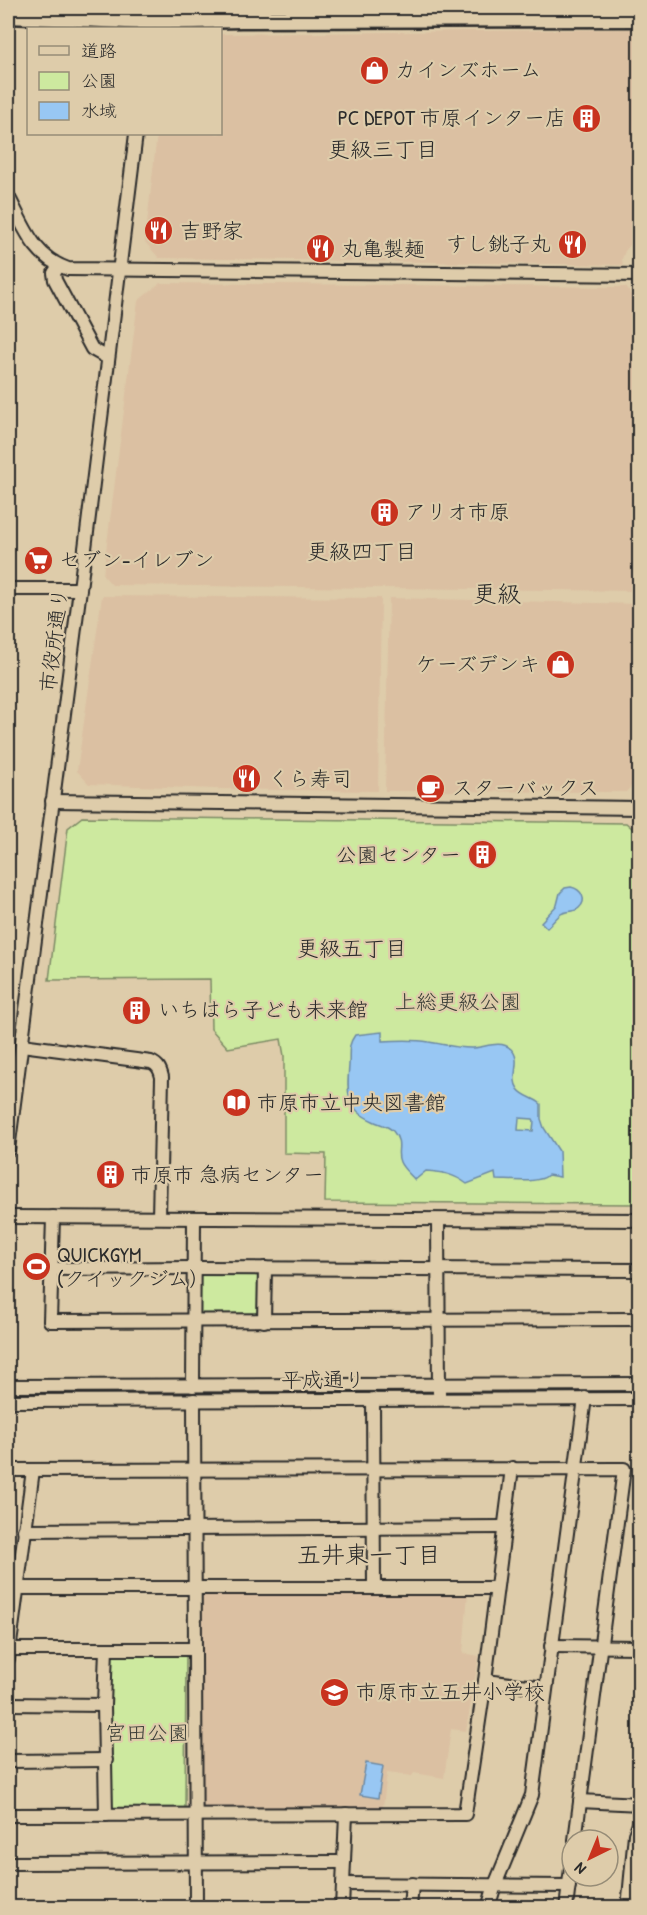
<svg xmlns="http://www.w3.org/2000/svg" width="647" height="1915" viewBox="0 0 647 1915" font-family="'Patrick Hand','Klee One',sans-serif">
<rect width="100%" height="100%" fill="#deccaa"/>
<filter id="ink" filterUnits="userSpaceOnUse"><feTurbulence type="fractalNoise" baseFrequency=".0167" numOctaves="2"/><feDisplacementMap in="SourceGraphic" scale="12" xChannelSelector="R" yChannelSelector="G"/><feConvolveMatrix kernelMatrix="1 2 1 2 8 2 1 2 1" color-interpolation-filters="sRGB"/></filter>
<g filter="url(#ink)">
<g fill="#dbc0a2">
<path d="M636 29 640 33 639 242 631 244 625 251 622 259 623 265 159 258 145 242 157 134H220L221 34Z"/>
<path d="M160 283 626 287 636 302 640 304 639 591 112 585 103 575 138 301Z"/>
<path d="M102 596 381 598 378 791 215 789 89 784 77 771Z"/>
<path d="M389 598 639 604V778L626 792 385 791Z"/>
<path d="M204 1592 468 1593 463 1653 479 1656 466 1731 451 1729 444 1778 414 1773 412 1776 387 1773 383 1807 202 1808 198 1803V1600Z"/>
</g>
<g fill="#cde99f" stroke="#7c8a65" stroke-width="1.5">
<path d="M82 817 626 823 640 835 637 1204 325 1202 326 1154 284 1153V1056L281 1039 228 1048 211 1029 210 979 49 980 68 828Z"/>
<path d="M201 1271 259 1274V1313L256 1317 200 1318 197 1276Z"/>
<path d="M183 1653 186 1656 185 1809 109 1808V1657L114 1654Z"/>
</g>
<g fill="#98c7f3" stroke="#6c89a3" stroke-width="1.5" fill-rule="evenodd">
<path d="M571 887C581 889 588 900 579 908 574 913 567 910 561 914 556 918 552 923 547 928L541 922 557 905 560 893 565 888Z"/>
<path d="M382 1032V1041C398 1040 414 1039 429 1042 443 1044 456 1048 471 1048 484 1048 500 1039 511 1049 523 1061 509 1076 518 1089 524 1097 533 1097 541 1104V1119L544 1128 559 1151 560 1177 548 1175C539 1184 509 1180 496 1180L495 1173 467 1184C454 1174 442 1172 426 1171L415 1180C410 1174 403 1169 400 1162 395 1151 404 1144 393 1131 389 1126 379 1124 373 1121 345 1109 347 1091 349 1066 350 1053 347 1046 355 1035ZM519 1118 533 1119 534 1121 533 1131 518 1130Z"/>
<path d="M366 1763 383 1766 378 1798 360 1795Z"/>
</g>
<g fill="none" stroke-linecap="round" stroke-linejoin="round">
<defs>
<g id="minor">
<path d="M8 196C24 226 33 257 68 269L640 275"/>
<path d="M59 266 54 273 55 280 92 349 108 358"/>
<path d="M8 589H80"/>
<path d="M52 801 640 808"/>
<path d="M22 1045 151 1062C158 1065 160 1069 162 1077L159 1217"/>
<path d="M8 1150 80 589 136 134"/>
<path d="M8 1217 640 1220"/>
<path d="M53 1217 50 1321 640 1319"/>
<path d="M438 1221 439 1393"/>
<path d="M51 1269 194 1268 640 1270"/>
<path d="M264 1321 265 1268"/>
<path d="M8 1386 640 1384"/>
<path d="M193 1386 194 1219"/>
<path d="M373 1399 374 1588"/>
<path d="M194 1400 196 1908"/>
<path d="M8 1401 640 1399"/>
<path d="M8 1470 624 1469 575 1840"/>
<path d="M24 1530 504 1527"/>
<path d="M16 1588H496"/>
<path d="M551 1646 640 1647"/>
<path d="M8 1649H195"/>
<path d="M8 1659 33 1470"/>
<path d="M485 1681 546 1688"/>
<path d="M8 1704 104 1705"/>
<path d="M8 1761 106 1760"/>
<path d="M580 1801 640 1804"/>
<path d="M8 1815 465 1814 485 1681 512 1468"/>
<path d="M106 1815 104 1705 106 1649"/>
<path d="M8 1863 344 1862"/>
<path d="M343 1884 569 1886"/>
<path d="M342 1908 346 1814"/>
<path d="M410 1908 412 1884"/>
<path d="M488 1908 495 1885 532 1795 585 1398"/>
<path d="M566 1908 572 1860"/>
<path d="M628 1908 635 1834 640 1822"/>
<path d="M639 1908 640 1905"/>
</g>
<path id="major" d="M8 15 149 21 241 19 640 18"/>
</defs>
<use href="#minor" stroke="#2b2b2b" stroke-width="16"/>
<use href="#major" stroke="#2b2b2b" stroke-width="21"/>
<use href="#minor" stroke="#deccaa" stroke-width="12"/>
<use href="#major" stroke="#deccaa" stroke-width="16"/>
</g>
</g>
<defs>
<symbol id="shop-disc" viewBox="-11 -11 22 22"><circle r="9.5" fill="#c8321e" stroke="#deccaa"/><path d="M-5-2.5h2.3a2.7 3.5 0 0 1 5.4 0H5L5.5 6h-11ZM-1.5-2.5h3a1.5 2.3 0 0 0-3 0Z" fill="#fff"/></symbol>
<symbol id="building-disc" viewBox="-11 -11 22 22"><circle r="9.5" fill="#c8321e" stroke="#deccaa"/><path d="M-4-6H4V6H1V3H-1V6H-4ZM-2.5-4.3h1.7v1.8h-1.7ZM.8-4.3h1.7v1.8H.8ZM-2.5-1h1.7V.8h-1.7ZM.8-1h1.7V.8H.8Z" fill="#fff"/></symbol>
<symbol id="restaurant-disc" viewBox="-11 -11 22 22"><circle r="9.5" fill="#c8321e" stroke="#deccaa"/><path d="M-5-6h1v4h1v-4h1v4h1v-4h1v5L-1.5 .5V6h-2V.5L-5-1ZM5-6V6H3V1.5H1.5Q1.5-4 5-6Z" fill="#fff"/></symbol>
<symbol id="supermarket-disc" viewBox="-11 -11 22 22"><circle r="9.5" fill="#c8321e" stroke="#deccaa"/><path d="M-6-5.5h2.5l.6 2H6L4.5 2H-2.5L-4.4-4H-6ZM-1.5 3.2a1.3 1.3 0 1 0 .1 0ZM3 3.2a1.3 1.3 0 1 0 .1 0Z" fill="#fff"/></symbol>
<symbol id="cafe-disc" viewBox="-11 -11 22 22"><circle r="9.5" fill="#c8321e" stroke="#deccaa"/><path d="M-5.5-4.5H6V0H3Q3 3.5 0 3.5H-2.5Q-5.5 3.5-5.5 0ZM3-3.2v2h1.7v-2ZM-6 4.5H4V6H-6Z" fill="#fff"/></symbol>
<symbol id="library-disc" viewBox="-11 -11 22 22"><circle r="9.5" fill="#c8321e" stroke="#deccaa"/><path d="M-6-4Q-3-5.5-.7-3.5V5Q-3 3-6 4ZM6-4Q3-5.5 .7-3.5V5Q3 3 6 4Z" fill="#fff"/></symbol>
<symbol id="stadium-disc" viewBox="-11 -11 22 22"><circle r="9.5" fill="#c8321e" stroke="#deccaa"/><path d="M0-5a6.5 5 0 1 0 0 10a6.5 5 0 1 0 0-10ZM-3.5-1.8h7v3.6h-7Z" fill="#fff"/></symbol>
<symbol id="school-disc" viewBox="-11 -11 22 22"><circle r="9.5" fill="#c8321e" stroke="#deccaa"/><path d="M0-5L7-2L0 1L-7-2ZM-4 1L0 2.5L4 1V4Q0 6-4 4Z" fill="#fff"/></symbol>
</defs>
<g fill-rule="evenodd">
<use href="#shop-disc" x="358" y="54" width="33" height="33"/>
<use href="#building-disc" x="570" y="102" width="33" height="33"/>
<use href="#restaurant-disc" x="142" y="214" width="33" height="33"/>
<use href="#restaurant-disc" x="556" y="228" width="33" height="33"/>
<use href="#restaurant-disc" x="304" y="232" width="33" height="33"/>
<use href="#building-disc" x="368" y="496" width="33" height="33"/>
<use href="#supermarket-disc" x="22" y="544" width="33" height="33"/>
<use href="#shop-disc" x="544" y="648" width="33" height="33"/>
<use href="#restaurant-disc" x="230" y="762" width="33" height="33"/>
<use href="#cafe-disc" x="414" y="772" width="33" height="33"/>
<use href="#building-disc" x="466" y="838" width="33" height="33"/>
<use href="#building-disc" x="120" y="994" width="33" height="33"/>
<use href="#library-disc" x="220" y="1086" width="33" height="33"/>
<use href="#building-disc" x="94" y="1158" width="33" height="33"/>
<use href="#stadium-disc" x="20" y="1250" width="33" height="33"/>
<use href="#school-disc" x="318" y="1676" width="33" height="33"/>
</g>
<g text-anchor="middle" stroke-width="4.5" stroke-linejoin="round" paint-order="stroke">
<g font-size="21" fill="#2b2b2b" stroke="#deccaa" text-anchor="start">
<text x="395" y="77">カインズホーム</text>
<text x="566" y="125" text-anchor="end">PC DEPOT 市原インター店</text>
<text x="180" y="238">吉野家</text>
<text x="551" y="251" text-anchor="end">すし銚子丸</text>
<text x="341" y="256">丸亀製麺</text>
<text x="405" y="519">アリオ市原</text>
<text x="59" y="567">セブン-イレブン</text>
<text x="540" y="671" text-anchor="end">ケーズデンキ</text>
<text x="268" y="786">くら寿司</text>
<text x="452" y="795">スターバックス</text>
<text x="461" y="862" text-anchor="end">公園センター</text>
<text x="158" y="1017">いちはら子ども未来館</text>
<text x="257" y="1110">市原市立中央図書館</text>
<text x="131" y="1182">市原市 急病センター</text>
<text x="57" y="1262">QUICKGYM<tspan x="57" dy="24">(クイックジム）</tspan></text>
<text x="356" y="1699">市原市立五井小学校</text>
</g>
<g font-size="21" fill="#2b2b2b" stroke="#deccaa">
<text transform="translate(54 640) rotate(-83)" y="7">市役所通り</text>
<text x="323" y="1387">平成通り</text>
</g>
<g font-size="21" fill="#3b3e37" stroke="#deccaa">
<text x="458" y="1009">上総更級公園</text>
<text x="147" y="1740">宮田公園</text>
</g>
<g font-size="22" fill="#2b2b2b" stroke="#deccaa">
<text x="383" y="157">更級三丁目</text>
<text x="362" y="559">更級四丁目</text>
<text x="352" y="956">更級五丁目</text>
</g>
<g font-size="24" fill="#2b2b2b" stroke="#deccaa">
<text x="497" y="602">更級</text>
<text x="369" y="1563">五井東一丁目</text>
</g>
</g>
<rect width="647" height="1915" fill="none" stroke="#deccaa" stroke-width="30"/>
<rect x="15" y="15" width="617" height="1885" fill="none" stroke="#2b2b2b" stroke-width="2" filter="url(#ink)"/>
<rect x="27" y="27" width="195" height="108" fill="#deccaa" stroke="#968c77" stroke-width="1.5"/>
<rect x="39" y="46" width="30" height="9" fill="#deccaa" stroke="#968c77" stroke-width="1.5"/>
<text x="81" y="57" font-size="18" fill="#2b2b2b">道路</text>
<rect x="39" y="72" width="30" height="18" fill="#cde99f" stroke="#968c77" stroke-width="1.5"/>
<text x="81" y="87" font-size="18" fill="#2b2b2b">公園</text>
<rect x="39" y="102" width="30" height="18" fill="#98c7f3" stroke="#968c77" stroke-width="1.5"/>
<text x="81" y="117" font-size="18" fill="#2b2b2b">水域</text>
<g transform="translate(590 1858) rotate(223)"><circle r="28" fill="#deccaa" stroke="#968c77" stroke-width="1.5"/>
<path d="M0-4.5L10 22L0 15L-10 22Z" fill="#c8321e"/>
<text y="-9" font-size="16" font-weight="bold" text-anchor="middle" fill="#2b2b2b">N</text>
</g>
</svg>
